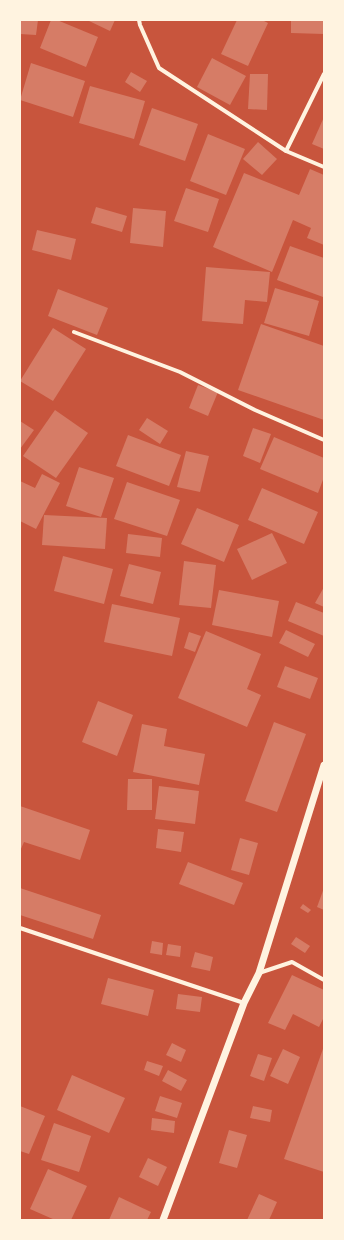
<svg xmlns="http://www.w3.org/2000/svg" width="344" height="1240" viewBox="0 0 344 1240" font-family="Bitter,serif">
<rect width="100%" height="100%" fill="#c8553d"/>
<g fill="#d67c66">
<path d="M20 20H38L36 35 20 34Z"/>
<path d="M51 20H57L98 37 86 67 40 48Z"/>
<path d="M87 20H115L110 31Z"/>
<path d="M237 20H262L268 23 248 66 221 54Z"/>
<path d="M291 20H324V34L291 33Z"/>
<path d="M212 58 246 76 230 105 197 87Z"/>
<path d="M31 63 85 81 73 117 20 100Z"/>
<path d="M131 72 147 81 140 92 125 82Z"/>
<path d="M250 74H268L267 110 248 109Z"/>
<path d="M90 86 145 101 134 139 79 123Z"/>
<path d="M152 108 198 124 185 161 139 145Z"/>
<path d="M324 117V149L312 144Z"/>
<path d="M208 134 245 149 226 195 190 181Z"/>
<path d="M258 142 277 159 262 175 243 159Z"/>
<path d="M310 169 324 175V245L307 238 311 228 293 220 272 272 213 247 244 173 299 195Z"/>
<path d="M186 188 219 199 208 232 174 221Z"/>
<path d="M96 207 127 216 122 232 91 223Z"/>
<path d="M133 208 166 211 163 247 130 243Z"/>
<path d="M37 230 76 239 71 260 32 250Z"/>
<path d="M290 246 324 258V294L323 297 277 280Z"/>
<path d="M206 267 270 272 267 302 245 300 243 324 202 321Z"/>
<path d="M275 288 319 301 309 336 264 323Z"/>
<path d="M58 289 108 308 97 335 48 316Z"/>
<path d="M261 324 324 346V420L238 390Z"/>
<path d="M53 328 86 349 53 401 20 381Z"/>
<path d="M198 385 218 392 208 416 189 408Z"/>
<path d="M55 410 88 433 56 478 23 456Z"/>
<path d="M147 418 168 431 160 444 139 430Z"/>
<path d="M20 421 34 430 20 449Z"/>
<path d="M253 428 271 434 260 463 243 456Z"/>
<path d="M128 435 181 455 169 486 116 466Z"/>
<path d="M274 437 324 458V477L318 493 260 469Z"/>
<path d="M186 451 209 456 200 492 177 487Z"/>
<path d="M79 467 114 478 101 517 66 506Z"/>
<path d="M42 474 60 483 36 529 20 521V481L35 488Z"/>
<path d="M127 482 180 500 167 536 114 519Z"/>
<path d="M262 488 318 512 304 544 248 520Z"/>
<path d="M197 508 239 525 224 562 181 544Z"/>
<path d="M44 515 107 518 105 549 42 545Z"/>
<path d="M272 533 287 563 252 580 237 549Z"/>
<path d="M128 534 162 538 160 557 126 553Z"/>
<path d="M63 556 113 569 104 604 54 591Z"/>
<path d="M184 561 216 565 211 608 179 605Z"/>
<path d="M129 564 161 572 153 604 120 596Z"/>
<path d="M324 587V607L315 603Z"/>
<path d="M219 590 279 601 272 637 212 625Z"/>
<path d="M296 602 324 613V636L288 621Z"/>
<path d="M112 604 180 618 172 656 104 642Z"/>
<path d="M286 630 315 644 308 657 279 643Z"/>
<path d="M206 631 261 654 247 689 261 695 247 727 178 698Z"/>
<path d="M189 632 201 636 195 652 184 648Z"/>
<path d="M285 666 318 678 310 699 277 687Z"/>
<path d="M98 701 133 715 117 756 82 742Z"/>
<path d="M274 722 306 734 277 812 245 801Z"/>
<path d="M142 724 167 729 164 746 205 754 199 785 133 772Z"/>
<path d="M128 779H152V810H127Z"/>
<path d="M159 786 199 791 195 824 155 819Z"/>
<path d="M20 806 90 830 80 860 24 842 20 851Z"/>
<path d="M158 829 184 832 181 852 156 848Z"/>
<path d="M240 838 258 843 249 875 231 870Z"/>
<path d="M188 862 243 883 234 905 179 884Z"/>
<path d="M20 888 101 915 93 939 20 915Z"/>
<path d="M324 888V910L317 907Z"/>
<path d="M303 904 311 910 308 913 300 908Z"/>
<path d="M296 937 310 946 305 953 291 944Z"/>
<path d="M152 941 163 943 162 955 150 953Z"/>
<path d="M168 944 181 946 180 957 166 955Z"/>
<path d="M195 952 213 957 210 971 191 967Z"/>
<path d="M292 975 324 990V1017L319 1027 293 1014 285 1030 268 1023Z"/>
<path d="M108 978 154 990 148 1016 101 1004Z"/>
<path d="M178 994 202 997 200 1012 176 1009Z"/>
<path d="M172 1043 186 1050 181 1062 166 1055Z"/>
<path d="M324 1046V1172L284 1159Z"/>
<path d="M283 1049 300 1057 288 1084 270 1076Z"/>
<path d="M258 1054 272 1058 264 1081 250 1076Z"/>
<path d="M147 1061 163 1066 159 1076 144 1070Z"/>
<path d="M168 1070 187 1080 181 1091 162 1081Z"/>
<path d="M72 1075 125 1098 109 1133 57 1110Z"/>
<path d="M160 1096 182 1103 177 1118 155 1111Z"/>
<path d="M20 1106 45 1116 29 1154 20 1151Z"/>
<path d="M253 1106 272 1110 270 1122 250 1118Z"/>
<path d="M152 1118 175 1121 174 1133 151 1130Z"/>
<path d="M54 1123 91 1136 79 1172 41 1160Z"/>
<path d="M229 1130 247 1135 237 1168 219 1163Z"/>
<path d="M148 1158 167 1167 158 1186 139 1177Z"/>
<path d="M48 1169 87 1186 71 1220H55L30 1209Z"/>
<path d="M259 1194 277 1202 269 1220H247Z"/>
<path d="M119 1197 151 1212 147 1220H109Z"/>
</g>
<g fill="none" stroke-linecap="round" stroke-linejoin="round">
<g stroke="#fff3e0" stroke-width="4">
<path d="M139 20 140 25 159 68 286 151 324 167"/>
<path d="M286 151 324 74"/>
<path d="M74 332 180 372 255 410 324 440"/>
<path d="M20 928 244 1003"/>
<path d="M259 973 292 962 324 980"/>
</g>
<path stroke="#fff3e0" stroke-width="7" d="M163 1220 244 1003 259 973 324 765"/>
</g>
<rect width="344" height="1240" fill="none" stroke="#fff3e0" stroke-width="42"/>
</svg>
